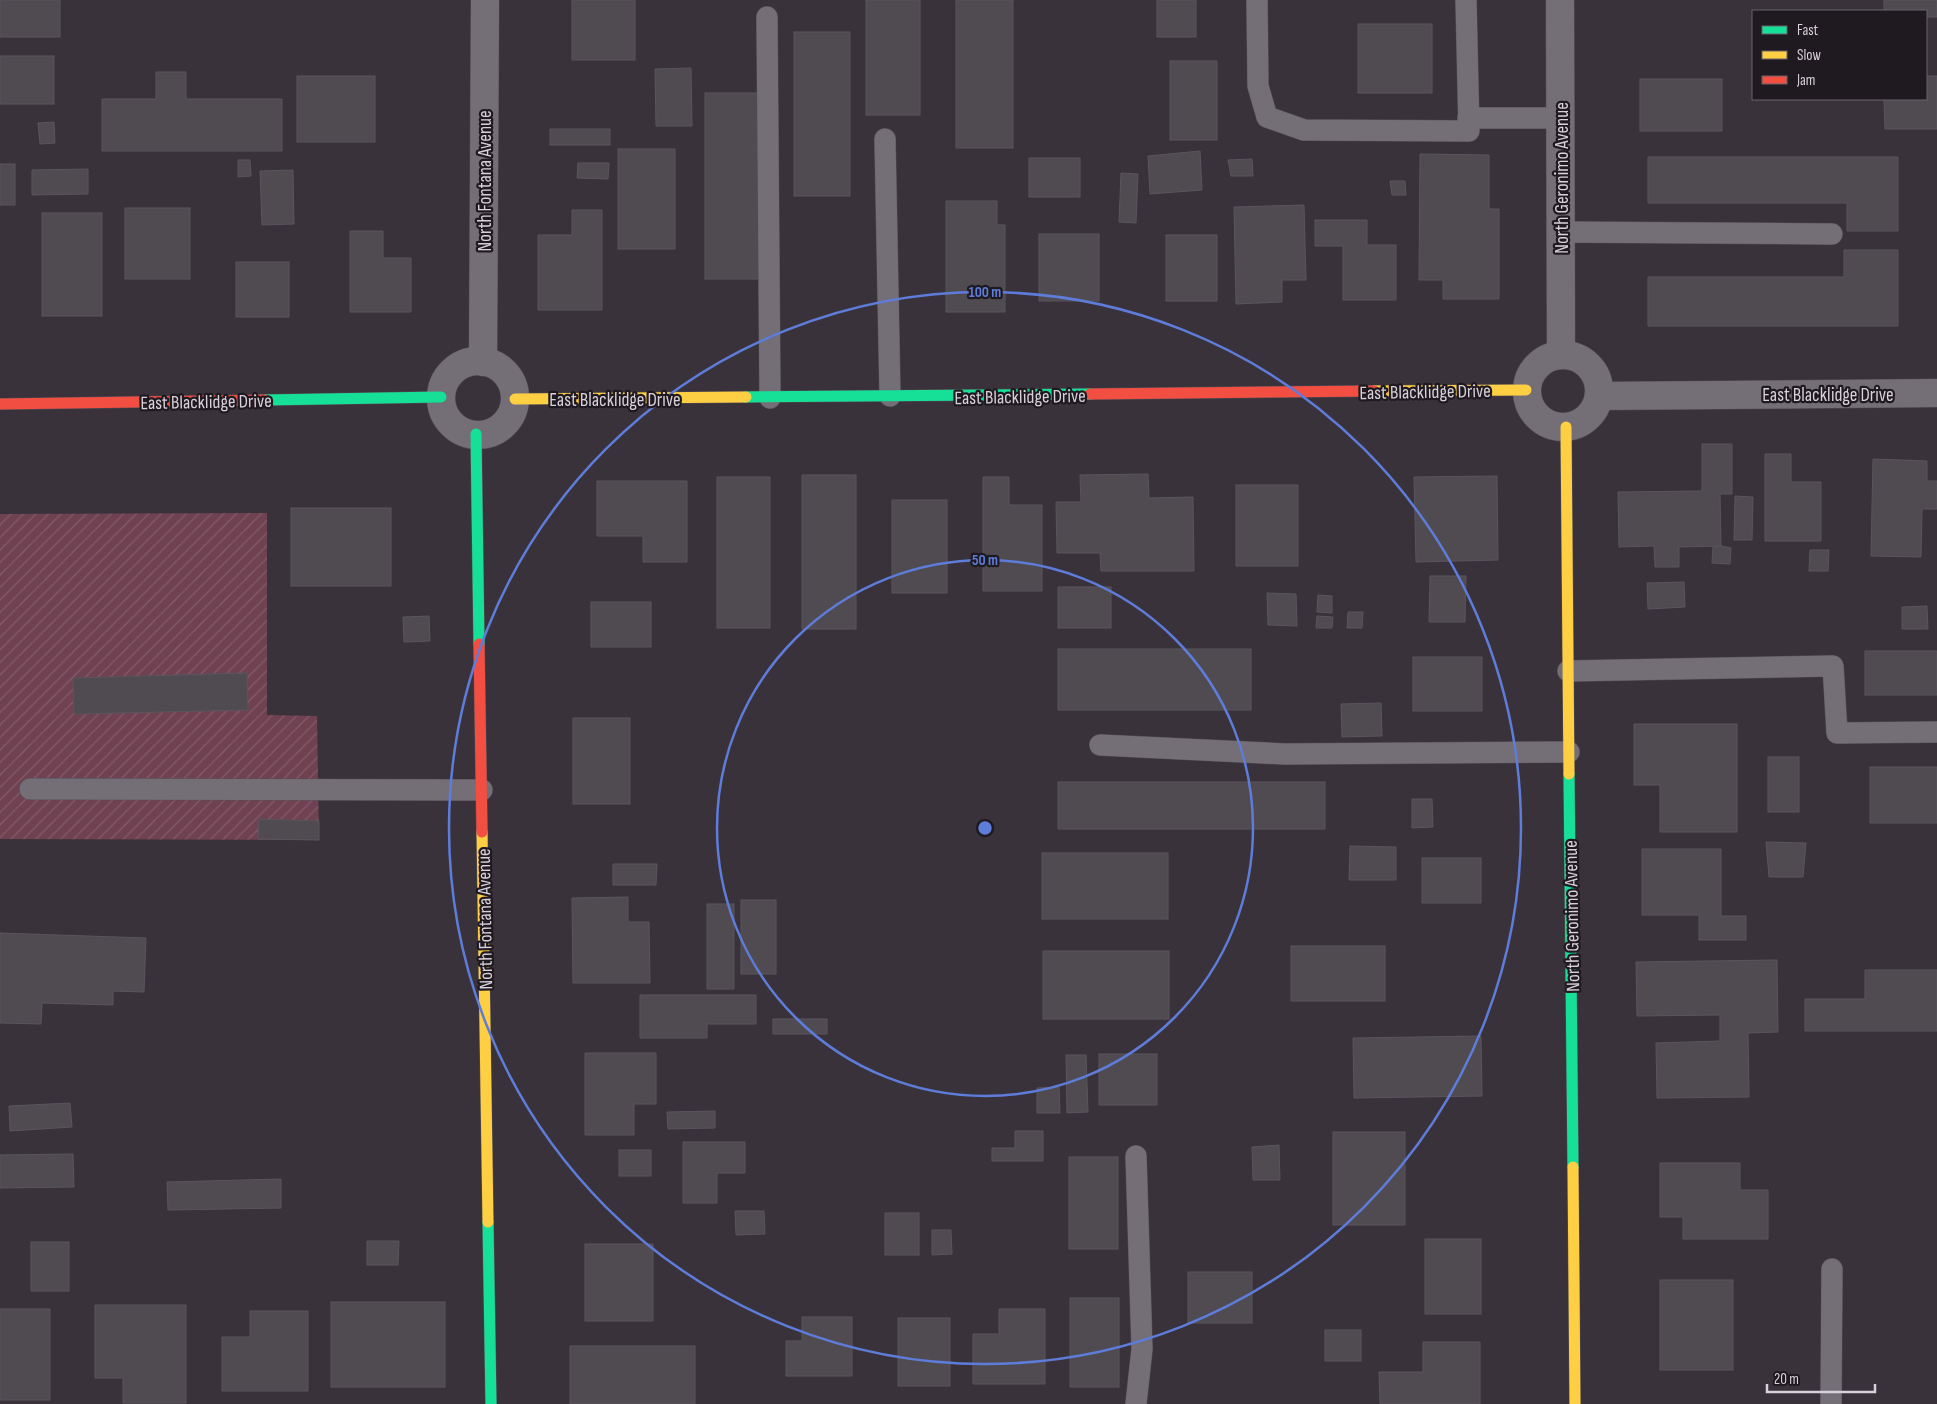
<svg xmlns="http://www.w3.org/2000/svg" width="1937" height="1404" viewBox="0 0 1937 1404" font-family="'Sofia Sans Condensed',sans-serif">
<defs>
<pattern id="garden-furrows" width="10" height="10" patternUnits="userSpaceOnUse" patternTransform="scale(1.25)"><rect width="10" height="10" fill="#6f4151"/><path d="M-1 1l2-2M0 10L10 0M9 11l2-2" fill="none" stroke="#835b69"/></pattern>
</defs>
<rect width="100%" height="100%" fill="#39323a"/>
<path fill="url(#garden-furrows)" d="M267 513V715L317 716 319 840 0 839V514Z"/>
<g fill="#4f4b51" stroke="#5a555e">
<rect x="0" y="0" width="60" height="37"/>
<rect x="572" y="0" width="63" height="60"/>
<rect x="866" y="0" width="54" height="115"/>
<rect x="956" y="0" width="57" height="148"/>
<rect x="1157" y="0" width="39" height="37"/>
<path d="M1884 0H1937V17H1926V11H1884Z"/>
<rect x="1358" y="24" width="74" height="69"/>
<rect x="794" y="32" width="56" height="164"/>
<rect x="0" y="56" width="54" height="48"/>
<rect x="1170" y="61" width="47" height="79"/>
<path d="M691 68 692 126H656L655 69Z"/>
<path d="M156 72H186V99H282V151H102V99H156Z"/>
<rect x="297" y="76" width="78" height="66"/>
<path d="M1926 76H1937V129H1885L1884 99H1926Z"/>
<rect x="1640" y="79" width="82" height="52"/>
<rect x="705" y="93" width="54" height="186"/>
<path d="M54 122 55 143 40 144 38 123Z"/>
<rect x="550" y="129" width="60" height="16"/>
<rect x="618" y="149" width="57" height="100"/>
<path d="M1200 151 1202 190 1150 194 1148 156Z"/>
<path d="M1420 154 1489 155V209H1499V299H1443V280H1419Z"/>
<path d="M1648 157H1898V231H1847V203H1648Z"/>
<rect x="1029" y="158" width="51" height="39"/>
<path d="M1252 159 1253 176H1231L1228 160Z"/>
<path d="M238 160H250L251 176 238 177Z"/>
<path d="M578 163H609L608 179 577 178Z"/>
<rect x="0" y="164" width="15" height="41"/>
<path d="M88 169V194L32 195V170Z"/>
<path d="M293 170 294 224 262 225 260 171Z"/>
<path d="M1121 173 1138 174 1136 223 1119 222Z"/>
<path d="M1390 181H1405L1406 195H1392Z"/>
<path d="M946 201H997V225H1005V312H946Z"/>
<path d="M1304 205 1306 280H1282V302L1236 304 1234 207Z"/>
<rect x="125" y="208" width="65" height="71"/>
<path d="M572 210H602V310H538V235H572Z"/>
<rect x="42" y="213" width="60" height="103"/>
<path d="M1315 220H1367V245H1396V300H1343V246H1315Z"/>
<path d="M350 231H383V258H411V312H350Z"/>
<rect x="1039" y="234" width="60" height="67"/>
<rect x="1166" y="235" width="51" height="66"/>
<path d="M1844 250H1898V326H1648V277H1844Z"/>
<rect x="236" y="262" width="53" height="55"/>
<path d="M1702 444H1732V494H1720L1721 546 1679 547V567H1655L1654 546 1619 547 1618 492 1702 491Z"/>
<path d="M1765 454H1791V482H1821V541H1765Z"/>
<path d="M1873 459 1927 461V481H1937V509H1922L1921 557 1871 556Z"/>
<path d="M1148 474 1149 498 1193 497 1194 571H1101L1100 553H1057L1056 502H1081L1080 475Z"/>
<rect x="802" y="475" width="54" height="154"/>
<path d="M1497 476 1498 560 1416 562 1414 477Z"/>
<rect x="717" y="477" width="53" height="151"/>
<path d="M983 477H1009V505H1042V591H983Z"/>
<path d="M597 481H687V562H643V536H597Z"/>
<rect x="1236" y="485" width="62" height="81"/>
<path d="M1735 496 1753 497 1752 540H1734Z"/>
<rect x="892" y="500" width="55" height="93"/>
<rect x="291" y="508" width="100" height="78"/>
<path d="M1721 546 1731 548 1730 564 1712 563 1713 547Z"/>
<path d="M1810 550H1829L1828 571H1809Z"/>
<path d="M1430 576H1466L1465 622H1429Z"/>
<path d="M1684 582 1685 607 1648 609 1647 583Z"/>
<rect x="1058" y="587" width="53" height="41"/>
<path d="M1267 593 1296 594 1297 626 1268 625Z"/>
<path d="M1318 595 1332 596V613L1317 612Z"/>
<rect x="591" y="602" width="60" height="45"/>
<path d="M1927 606 1928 629H1902V607Z"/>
<path d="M1348 612H1363L1362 628H1347Z"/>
<path d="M429 616 430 641 404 642 403 617Z"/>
<path d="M1317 616 1333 617 1332 628H1316Z"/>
<rect x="1058" y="649" width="193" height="61"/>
<rect x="1865" y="651" width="72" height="44"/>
<rect x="1413" y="657" width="69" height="54"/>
<path d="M247 673 248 710 74 714 73 678Z"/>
<path d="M1381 703 1382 736 1342 737 1341 704Z"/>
<rect x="573" y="718" width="57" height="86"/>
<path d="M1634 724H1737V832H1660V785H1634Z"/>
<rect x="1768" y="757" width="31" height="55"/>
<rect x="1870" y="767" width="67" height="56"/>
<rect x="1058" y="782" width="267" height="47"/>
<path d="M1412 799H1432L1433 827 1412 828Z"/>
<path d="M259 819 319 821V840L258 839Z"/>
<path d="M1766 842 1806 843 1803 877H1769Z"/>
<path d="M1350 846 1396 847V880H1349Z"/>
<path d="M1642 849H1721V916H1746V940H1699V915H1642Z"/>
<rect x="1042" y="853" width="126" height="66"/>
<rect x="1422" y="858" width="59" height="45"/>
<path d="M613 864H657L656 885H613Z"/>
<path d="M628 897V922H649L650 983H573L572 898Z"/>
<rect x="741" y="900" width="35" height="74"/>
<rect x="707" y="904" width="27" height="85"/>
<path d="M0 933 146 938 144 992 113 991V1005L42 1003 41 1024 0 1023Z"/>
<rect x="1291" y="946" width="94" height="55"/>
<rect x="1043" y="951" width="126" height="68"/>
<path d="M1777 960 1778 1032 1748 1033 1749 1097 1657 1098 1656 1043 1720 1041V1015L1637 1016 1636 962Z"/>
<path d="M1865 970H1937V1031H1805V999H1865Z"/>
<path d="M640 995H756V1024H707V1038H640Z"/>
<rect x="773" y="1019" width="54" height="15"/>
<path d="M1481 1036 1482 1096 1354 1098 1353 1038Z"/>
<path d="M585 1053H656V1104H634V1135H585Z"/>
<rect x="1099" y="1054" width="58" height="51"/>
<path d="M1066 1055H1086L1088 1112 1067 1113Z"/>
<path d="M1059 1087 1060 1113H1037V1088Z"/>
<path d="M70 1103 72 1127 10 1131 9 1106Z"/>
<path d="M715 1111V1128L668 1129 667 1112Z"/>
<path d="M1015 1131H1043V1161H992V1148H1015Z"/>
<rect x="1333" y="1132" width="72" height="93"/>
<path d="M683 1142H745V1173H717V1203H683Z"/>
<path d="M1279 1145 1280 1180H1253L1252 1147Z"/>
<rect x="619" y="1150" width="32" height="26"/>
<path d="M73 1154 74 1187 0 1188V1155Z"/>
<rect x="1069" y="1157" width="49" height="92"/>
<path d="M1660 1163H1740V1190H1768V1239H1683V1217H1660Z"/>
<path d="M281 1179V1208L168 1210 167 1182Z"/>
<path d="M735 1211H764L765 1234 736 1235Z"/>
<rect x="885" y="1213" width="34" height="42"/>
<path d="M932 1230H951L952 1254 932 1255Z"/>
<rect x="1425" y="1239" width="56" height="75"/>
<path d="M367 1241H399L398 1265H367Z"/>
<rect x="31" y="1242" width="38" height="49"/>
<rect x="585" y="1244" width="68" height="77"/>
<rect x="1188" y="1272" width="64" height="51"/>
<rect x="1660" y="1280" width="73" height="90"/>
<rect x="1070" y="1298" width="49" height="89"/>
<rect x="331" y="1302" width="114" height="85"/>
<path d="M95 1305H186V1403H123V1378H95Z"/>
<rect x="0" y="1309" width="50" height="91"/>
<path d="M999 1309H1045V1384H973V1334H999Z"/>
<path d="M250 1311H308V1391H222V1337H250Z"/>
<path d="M802 1317H852V1376H786V1341H802Z"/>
<rect x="898" y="1318" width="52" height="68"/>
<rect x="1325" y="1330" width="36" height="31"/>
<path d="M1423 1342H1480V1404H1380L1379 1372H1423Z"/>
<rect x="570" y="1346" width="125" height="58"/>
</g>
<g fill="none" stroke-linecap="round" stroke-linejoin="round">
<defs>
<g id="lane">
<path d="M1257 0 1258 86 1267 117 1304 130 1469 131 1466 0"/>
<path d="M767 17 770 398"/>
<path d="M1468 118H1560"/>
<path d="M885 139 890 396"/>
<path d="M1561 232 1832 234"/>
<path d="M1568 671 1833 666 1837 733 1937 732"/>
<path d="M1100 745 1285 754 1569 752"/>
<path d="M30 789 482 790"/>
<path d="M1136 1404 1142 1349 1136 1156"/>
<path d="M1831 1404 1832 1269"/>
</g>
<g id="street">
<path d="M1560 0 1561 355"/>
<circle cx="1563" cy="391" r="36"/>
<circle cx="478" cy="398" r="37"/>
<path d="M483 362 485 0"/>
<path d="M1599 396 1937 393"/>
</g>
<g id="fast">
<path d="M746 397 1090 394"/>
<path d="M265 400 441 397"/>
<path d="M476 434 479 644"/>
<path d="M1569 774 1573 1167"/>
<path d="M488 1222 491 1404"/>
</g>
<g id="slow">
<path d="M1374 391 1526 390"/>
<path d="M515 399 746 397"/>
<path d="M1566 427 1569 774"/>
<path d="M482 832 488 1222"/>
<path d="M1573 1167 1575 1404"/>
</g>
<g id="jam">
<path d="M1090 394 1374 391"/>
<path d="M0 404 265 400"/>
<path d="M479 644 482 832"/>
</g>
</defs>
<use href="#lane" stroke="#554f56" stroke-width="22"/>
<use href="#street" stroke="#554f56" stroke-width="29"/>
<use href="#fast" stroke="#554f56" stroke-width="12"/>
<use href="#slow" stroke="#554f56" stroke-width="12"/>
<use href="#jam" stroke="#554f56" stroke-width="12"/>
<use href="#lane" stroke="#746f76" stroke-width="21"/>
<use href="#street" stroke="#746f76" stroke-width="28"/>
<use href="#fast" stroke="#16e098" stroke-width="11"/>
<use href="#slow" stroke="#ffcf43" stroke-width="11"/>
<use href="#jam" stroke="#f24e42" stroke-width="11"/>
</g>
<g fill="none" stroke="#5e7cd9" stroke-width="2.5">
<circle cx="985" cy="828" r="268"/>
<circle cx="985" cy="828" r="536"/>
</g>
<g text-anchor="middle" stroke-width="4.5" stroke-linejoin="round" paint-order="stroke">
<g font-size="19" fill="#d8d0da" stroke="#1f1920">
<text transform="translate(1561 178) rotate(-90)" y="7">North Geronimo Avenue</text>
<text transform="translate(484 181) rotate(-90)" y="7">North Fontana Avenue</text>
<text transform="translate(1425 391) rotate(-1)" y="7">East Blacklidge Drive</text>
<text x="1828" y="401">East Blacklidge Drive</text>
<text transform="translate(1020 396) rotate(-1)" y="7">East Blacklidge Drive</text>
<text x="615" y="406">East Blacklidge Drive</text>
<text transform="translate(206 401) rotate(-1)" y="7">East Blacklidge Drive</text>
<text transform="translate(1571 916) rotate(-91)" y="7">North Geronimo Avenue</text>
<text transform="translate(484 919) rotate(-91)" y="7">North Fontana Avenue</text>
</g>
</g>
<circle cx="985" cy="828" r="8" fill="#5e7cd9" stroke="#1f1920" stroke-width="2.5"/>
<g font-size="15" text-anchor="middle" font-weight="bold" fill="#5e7cd9" stroke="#1f1920" stroke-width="4.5" stroke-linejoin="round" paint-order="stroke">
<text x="985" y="297">100 m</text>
<text x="985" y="565">50 m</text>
</g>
<rect x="1752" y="10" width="175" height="90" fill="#1f1920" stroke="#69626a"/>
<rect x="1762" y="26" width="25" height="8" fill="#16e098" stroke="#69626a"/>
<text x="1797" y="35" font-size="15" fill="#d8d0da">Fast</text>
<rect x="1762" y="51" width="25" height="8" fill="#ffcf43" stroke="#69626a"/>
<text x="1797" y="60" font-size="15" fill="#d8d0da">Slow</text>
<rect x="1762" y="76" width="25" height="8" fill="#f24e42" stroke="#69626a"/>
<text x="1797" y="85" font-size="15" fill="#d8d0da">Jam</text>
<path d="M1767 1384v8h108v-8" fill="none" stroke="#d8d0da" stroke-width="2.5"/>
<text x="1774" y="1384" font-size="15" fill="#d8d0da" stroke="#1f1920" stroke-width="4" paint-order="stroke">20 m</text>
</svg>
